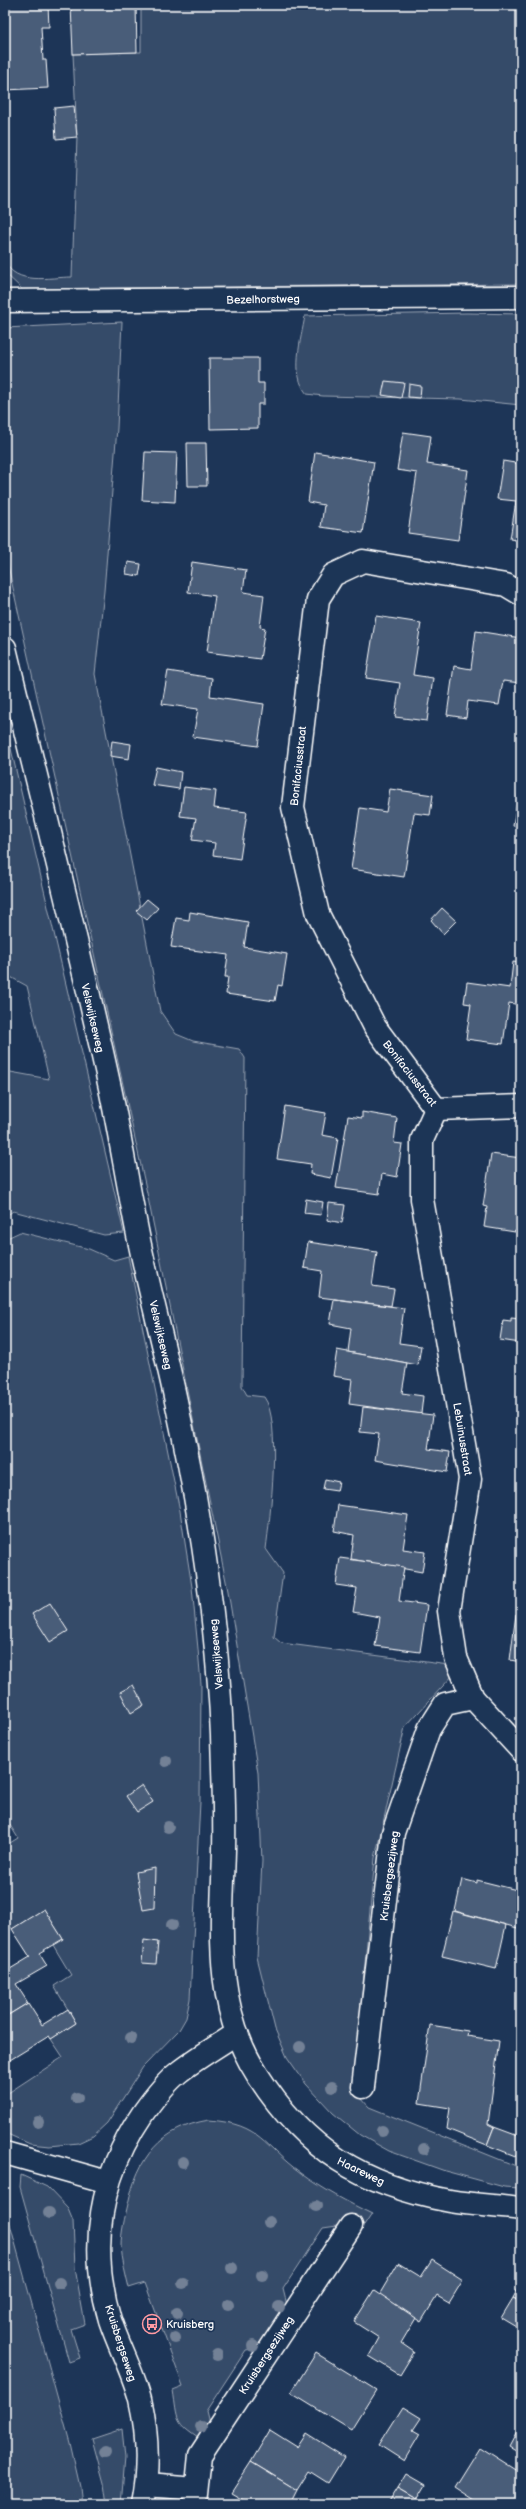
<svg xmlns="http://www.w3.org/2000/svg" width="526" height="2509" viewBox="0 0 526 2509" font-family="'Balsamiq Sans',sans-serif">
<rect width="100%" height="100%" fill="#1d3557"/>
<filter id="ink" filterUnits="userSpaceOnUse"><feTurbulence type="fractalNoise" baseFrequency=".025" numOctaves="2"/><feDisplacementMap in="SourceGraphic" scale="8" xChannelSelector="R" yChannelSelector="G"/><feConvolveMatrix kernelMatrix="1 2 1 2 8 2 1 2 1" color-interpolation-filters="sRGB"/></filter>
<g filter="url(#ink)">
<g fill="#364b69" stroke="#9aa5b4">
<path d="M141 5H521V284L22 289 5 273V261C15 286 50 277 72 277L77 137 73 54 141 52Z"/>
<path d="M467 313 521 314V405L461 399 323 396 307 394C290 374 301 340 305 316Z"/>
<path d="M122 322 117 428 104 591 95 674 160 1011 176 1034 193 1041 239 1049 245 1058 242 1386 247 1395 264 1397C282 1420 270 1518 266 1549L283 1573 274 1637 281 1643 449 1665 455 1673 405 1727 375 1858 353 2089 369 2107 521 2168V2188L504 2187 445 2171 389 2151 360 2135 333 2113 306 2084 287 2057 275 2029 257 1957 262 1861 258 1773 228 1591 147 1193 5 552V328Z"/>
<path d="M5 723 124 1233 104 1235 13 1211 5 1217V1071L49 1079 27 986 5 974Z"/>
<path d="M20 1232 89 1249 114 1260 128 1256 180 1511 192 1587 198 1649 201 1684 200 1802 190 1999 186 2018 179 2030 143 2067 107 2123 93 2136 78 2143 49 2146 30 2144 5 2133V2095L63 2057 51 2039 76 2023 54 1986 71 1975 53 1945 63 1939 44 1909 12 1929 5 1917V1846L18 1838 5 1817V1239Z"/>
<path d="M209 2120C262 2124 262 2145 301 2173 324 2190 347 2202 372 2214L364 2226 345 2215 337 2226 323 2228 283 2289 287 2305 260 2348 246 2350 206 2411 210 2427 201 2440C174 2422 178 2422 173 2390L183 2386 145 2283 129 2288C126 2275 122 2260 121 2246 121 2232 125 2217 128 2204 138 2158 160 2128 209 2120Z"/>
<path d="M21 2175 47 2187 68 2209 73 2221 75 2268 85 2324 71 2329 80 2358 69 2362 20 2187Z"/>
<path d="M5 2206 70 2443 80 2487 82 2504H5Z"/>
<path d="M122 2429 125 2458 121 2504H107L104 2483 92 2439Z"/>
</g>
<g fill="#4a5d79" stroke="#fff">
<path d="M5 5H48L49 27H41L43 60H46L48 88 5 90Z"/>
<path d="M71 5H136L137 52 73 54Z"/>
<path d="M74 106 77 137 56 139 54 108Z"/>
<path d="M209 358H258V383H264V404H258V428L210 429Z"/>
<path d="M385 381 404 383 401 398 382 395Z"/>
<path d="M409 384 421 386 420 398 408 397Z"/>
<path d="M403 432 431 436 427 464 468 470 458 540 408 533 417 473 397 470Z"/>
<path d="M187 443H206L207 486H188Z"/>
<path d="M145 452 177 453 175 502 142 500Z"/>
<path d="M315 452 374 462 363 533 321 527 324 505 308 502Z"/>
<path d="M503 461 521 464V541L510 539 516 501 497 499Z"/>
<path d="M128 562 141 564 139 576 126 574Z"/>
<path d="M192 562 246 570 243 592 264 595 260 627 265 628 260 659 207 652 215 596 188 592Z"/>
<path d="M376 616 421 623 413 675 433 678 427 721 395 717 400 683 366 678Z"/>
<path d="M476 631 521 638V683L503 681 499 705 468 701 466 718 447 715 454 666 471 669Z"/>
<path d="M168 671 212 678 210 696 264 704 258 746 193 737 198 709 162 704Z"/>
<path d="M112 741 131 744 129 759 110 756Z"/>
<path d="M156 767 181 772 179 789 152 785Z"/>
<path d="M520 783H521V828L513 826Z"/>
<path d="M184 787 216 791 214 808 247 812 240 859 213 855 215 843 192 840 196 818 180 816Z"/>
<path d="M390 789 433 795 430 815 414 813 404 877 351 869 360 808 386 812Z"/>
<path d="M147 899 158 908 147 920 136 911Z"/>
<path d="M442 908 456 921 443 934 431 920Z"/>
<path d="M190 912 248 922 244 947 287 954 282 986 278 985 275 1001 226 994 228 977H225L228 955 171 947 176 918 189 920Z"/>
<path d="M513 962 521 963V1005L509 1003 503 1044 466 1039 471 1004 464 1003 467 982 510 988Z"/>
<path d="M285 1106 326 1113 322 1135 338 1138 331 1178 310 1174 311 1164 277 1159Z"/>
<path d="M362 1112 397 1118 394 1143 402 1144 397 1177 382 1174 379 1194 336 1188 348 1116 362 1118Z"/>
<path d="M491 1154 521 1158V1230H516L515 1232 484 1227 487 1207 483 1206Z"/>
<path d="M306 1199 323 1202 321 1215 304 1213Z"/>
<path d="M329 1203 345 1205 342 1223 327 1220Z"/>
<path d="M308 1242 377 1252 372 1286 394 1289 391 1306 319 1297 322 1271 304 1268Z"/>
<path d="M334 1299 404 1308 399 1343 421 1346 418 1365 348 1352 351 1328 330 1324Z"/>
<path d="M511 1318 521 1319 520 1343 500 1340 503 1320 511 1321Z"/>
<path d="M337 1350 407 1363 402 1393 423 1396 421 1414 349 1404 352 1379 333 1376Z"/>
<path d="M363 1407 433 1415 428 1449 450 1452 447 1472 375 1460 379 1434 360 1432Z"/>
<path d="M325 1479 339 1482 337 1491 323 1489Z"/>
<path d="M338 1505 408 1515 403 1549 425 1552 422 1572 351 1559 354 1535 334 1531Z"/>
<path d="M340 1558 404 1567 399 1601 427 1605 420 1652 375 1646 380 1617 353 1612 357 1588 336 1585Z"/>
<path d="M50 1603 68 1631 50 1642 32 1614Z"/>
<path d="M520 1609 521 1610V1662L510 1660 516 1614 519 1615Z"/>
<path d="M133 1685 144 1705 131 1713 120 1692Z"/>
<path d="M142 1785 153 1802 137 1812 126 1796Z"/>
<path d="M155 1868 154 1908 143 1910 136 1872Z"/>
<path d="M462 1879 477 1883V1880L521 1891V1929L455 1911Z"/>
<path d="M44 1909 63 1939 39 1953 47 1966 16 1984 28 2003 5 2017V1972L30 1957 12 1929Z"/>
<path d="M453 1911 506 1925 496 1969 442 1956Z"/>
<path d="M144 1940 158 1942 156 1964 142 1963Z"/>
<path d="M28 2003 42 2025 68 2009 76 2023 51 2039 49 2036 5 2063V2017Z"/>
<path d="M430 2025 468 2031 467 2036 499 2041 488 2124 494 2127 487 2145 447 2129 450 2108 419 2103Z"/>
<path d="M494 2127 521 2137 518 2157 487 2145Z"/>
<path d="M432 2260 463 2280 449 2303 437 2296 421 2322 379 2295 398 2263 421 2277Z"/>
<path d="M521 2283V2302L513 2298Z"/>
<path d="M374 2290 416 2318 401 2343 414 2352 400 2375 369 2356 379 2338 354 2322Z"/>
<path d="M513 2298 521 2302V2330L501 2318Z"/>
<path d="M316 2353 376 2390 351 2430 291 2393Z"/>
<path d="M403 2407 421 2418 413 2430 420 2434 404 2461 379 2445Z"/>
<path d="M270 2430 297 2447 306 2433 344 2457 328 2483 309 2471 297 2490 251 2462Z"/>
<path d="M517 2432 521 2434V2454L509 2447Z"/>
<path d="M480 2447 521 2473V2504H481L455 2487Z"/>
<path d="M251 2462 297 2490 290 2504H250L231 2493Z"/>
<path d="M407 2473 426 2484 417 2499 398 2488Z"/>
<path d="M398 2488 417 2499 424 2504H388Z"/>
</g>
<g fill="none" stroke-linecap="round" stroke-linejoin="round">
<defs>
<g id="street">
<path d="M5 301 521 297"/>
<path d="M521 594 506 585 363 561 333 575 318 599 293 807 318 914 375 1027 436 1109 521 1106"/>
<path d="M436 1109 422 1140V1199L470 1479 449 1611 456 1658 473 1698 521 1750"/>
<path d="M363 2087 393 1833 429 1729 445 1704 473 1698"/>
<path d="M5 2153 108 2182"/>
<path d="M146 2485 196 2489"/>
<path d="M195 2504 200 2455 351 2226"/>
</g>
<path id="secondary" d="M142 2504C149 2470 148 2434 140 2399 133 2372 119 2347 110 2320 88 2246 100 2176 143 2113 153 2099 165 2083 179 2072 197 2058 218 2046 237 2033"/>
<path id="primary" d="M5 648C40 794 78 941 110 1088 121 1140 129 1193 140 1245 151 1297 165 1349 176 1401 200 1510 217 1622 222 1735 223 1773 225 1811 224 1850 222 1927 213 2006 257 2074 305 2150 363 2185 450 2201 473 2205 498 2206 521 2209"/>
</defs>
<use href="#street" stroke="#fff" stroke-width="25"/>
<use href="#secondary" stroke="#fff" stroke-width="25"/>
<use href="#primary" stroke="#fff" stroke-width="25"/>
<use href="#street" stroke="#1d3557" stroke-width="22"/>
<use href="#secondary" stroke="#1d3557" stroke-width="22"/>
<use href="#primary" stroke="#1d3557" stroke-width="22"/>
</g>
<g fill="#738196">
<circle cx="166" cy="1761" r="6"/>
<circle cx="168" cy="1827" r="6"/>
<circle cx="172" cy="1925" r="6"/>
<circle cx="131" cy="2038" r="6"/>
<circle cx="300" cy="2047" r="6"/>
<circle cx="332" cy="2087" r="6"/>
<circle cx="77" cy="2098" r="6"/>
<circle cx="38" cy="2122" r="6"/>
<circle cx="382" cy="2131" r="6"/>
<circle cx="424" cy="2149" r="6"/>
<circle cx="183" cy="2162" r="6"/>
<circle cx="316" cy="2206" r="6"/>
<circle cx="49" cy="2213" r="6"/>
<circle cx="269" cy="2222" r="6"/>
<circle cx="232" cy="2268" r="6"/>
<circle cx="262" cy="2275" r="6"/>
<circle cx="59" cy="2283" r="6"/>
<circle cx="183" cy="2283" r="6"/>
<circle cx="228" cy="2305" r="6"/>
<circle cx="279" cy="2307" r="6"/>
<circle cx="177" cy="2313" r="6"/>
<circle cx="175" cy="2338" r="6"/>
<circle cx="253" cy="2346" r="6"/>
<circle cx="217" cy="2355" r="6"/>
<circle cx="201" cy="2427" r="6"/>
<circle cx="105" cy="2452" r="6"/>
</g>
</g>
<defs>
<symbol id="bus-ring" viewBox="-11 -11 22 22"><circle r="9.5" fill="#1d3557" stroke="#ff9aa2" stroke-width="1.5"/><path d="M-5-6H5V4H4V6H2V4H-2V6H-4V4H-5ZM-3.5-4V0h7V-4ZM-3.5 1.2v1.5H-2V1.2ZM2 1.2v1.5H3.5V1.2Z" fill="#ff9aa2"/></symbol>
</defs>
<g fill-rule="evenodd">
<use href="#bus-ring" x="141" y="2313" width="22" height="22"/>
</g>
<g text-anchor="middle" stroke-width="3.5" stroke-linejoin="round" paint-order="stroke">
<g font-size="11" fill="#fff" stroke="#1d3557">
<text transform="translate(263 299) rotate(-1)" y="4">Bezelhorstweg</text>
<text transform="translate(298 766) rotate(-84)" y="4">Bonifaciusstraat</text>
<text transform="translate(93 1018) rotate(77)" y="4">Velswijkseweg</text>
<text transform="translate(410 1073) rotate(52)" y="4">Bonifaciusstraat</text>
<text transform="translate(161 1335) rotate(77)" y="4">Velswijkseweg</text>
<text transform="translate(463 1439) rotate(81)" y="4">Lebuinusstraat</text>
<text transform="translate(216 1654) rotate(-95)" y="4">Velswijkseweg</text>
<text transform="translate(389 1876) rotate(-83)" y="4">Kruisbergsezijweg</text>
<text transform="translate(361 2171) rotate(26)" y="4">Haareweg</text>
<text transform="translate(121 2343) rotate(72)" y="4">Kruisbergseweg</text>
<text transform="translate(266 2355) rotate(-57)" y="4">Kruisbergsezijweg</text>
</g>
<g font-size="11" fill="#fff" stroke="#1d3557" text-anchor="start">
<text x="166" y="2328">Kruisberg</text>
</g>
</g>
<rect width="526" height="2509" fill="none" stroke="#1d3557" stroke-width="20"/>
<rect x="10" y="10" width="506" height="2489" fill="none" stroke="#fff" stroke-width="1.5" filter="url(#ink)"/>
</svg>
